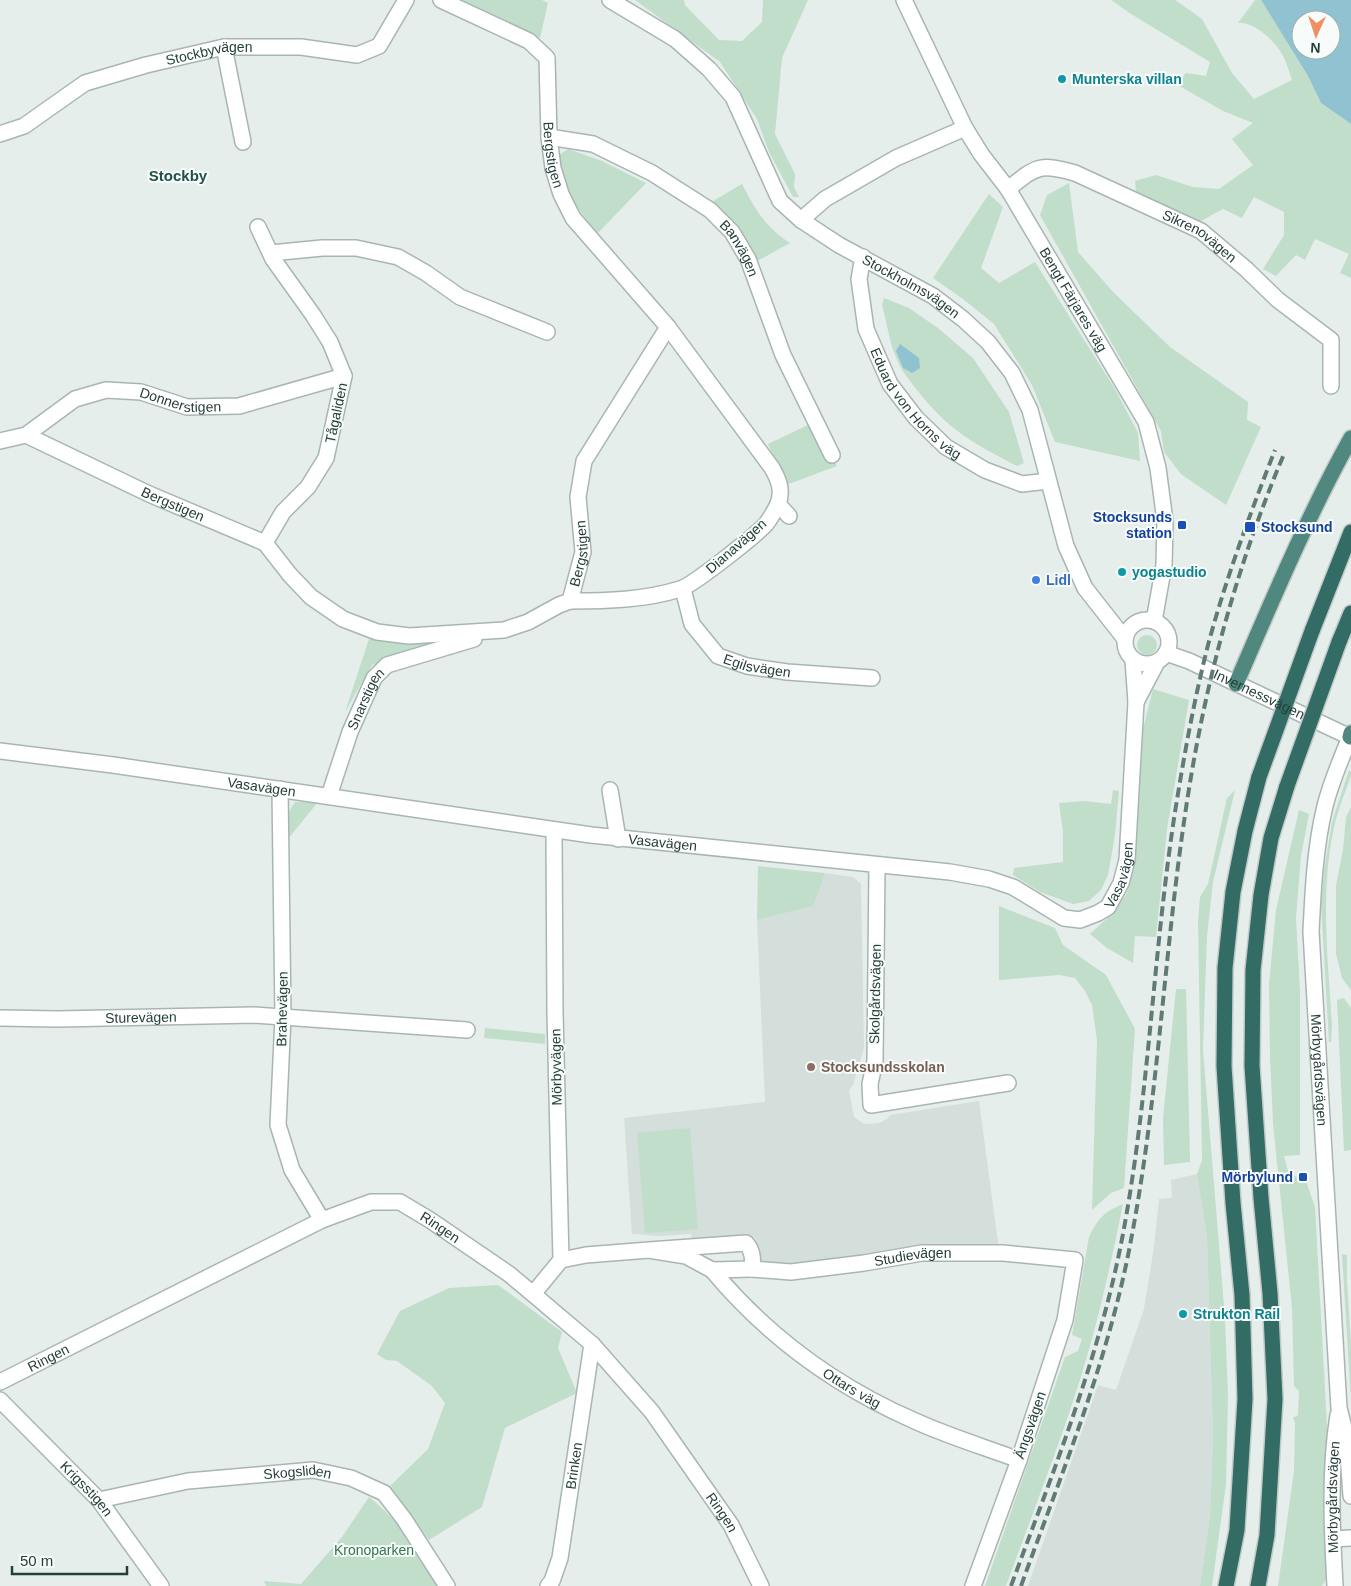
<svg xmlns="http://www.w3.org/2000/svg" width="1351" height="1586" viewBox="0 0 1351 1586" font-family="Arial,sans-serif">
<rect width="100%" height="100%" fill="#e6eeeb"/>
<g fill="#d4deda">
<path d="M825 873 853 877 861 884 864 1048 853 1085 849 1090 854 1117 864 1124 879 1123 887 1119 890 1115 979 1101 999 1250 801 1267 760 1265 755 1238 750 1235 692 1241 691 1234 659 1236 632 1234 624 1118 765 1102 757 920 812 906Z"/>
<path d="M1197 1174 1207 1237 1213 1436 1210 1516 1200 1586H1028L1098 1385 1116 1390 1144 1309 1154 1247 1159 1199 1172 1198 1171 1180Z"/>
</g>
<g fill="#c0deca">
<path d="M462 0H542L548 3 540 38Z"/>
<path d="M635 0H684L685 5 719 40 742 41 762 22 763 0H808L782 58 775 134 795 174 794 187 799 197H793L769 152 757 119 720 62Z"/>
<path d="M1111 0H1175L1202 19 1232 73 1254 99 1292 80C1289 71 1286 61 1282 54 1275 41 1253 21 1238 23L1255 0H1261L1308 76 1321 103 1351 124V278L1340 273 1349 254 1315 239 1305 260 1296 255 1276 276 1263 269 1284 235V212L1254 197 1242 218 1223 209 1201 221 1136 192 1135 181 1156 175 1193 187 1219 189 1253 165 1232 139 1253 123 1223 111 1176 84 1186 73 1206 76 1210 62 1131 14Z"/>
<path d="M568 149 602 161 646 183 597 234 569 196 558 156Z"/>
<path d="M1069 183 1078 252 1114 293 1170 347 1248 402 1247 420 1261 427 1226 505 1181 474 1164 452 1161 431 1040 215 1047 195Z"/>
<path d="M742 184C755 209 765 227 790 243L752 264 737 228 713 201Z"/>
<path d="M989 194 1003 207 981 268 999 283 1035 262 1115 389 1138 433 1140 461 1055 442 1032 385 994 324 963 299 933 278Z"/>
<path d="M884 298 909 308 938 328 973 358 1009 412 1024 463 1017 466C974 444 947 429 917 390 909 380 900 369 896 357 889 342 887 322 882 305Z"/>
<path d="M810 424 837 466 786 485 768 444Z"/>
<path d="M474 635 392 657 372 665 345 712 370 636Z"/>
<circle cx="1147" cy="645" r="10"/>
<path d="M1153 689 1189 700 1167 829 1156 937 1135 936 1133 963 1107 948 1090 934 1113 913 1127 893 1135 860 1143 729Z"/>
<path d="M1349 770 1351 771V776C1346 790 1340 805 1336 819 1319 887 1328 957 1332 1026L1331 1042H1329L1321 903 1324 870 1332 822Z"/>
<path d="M1113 790 1119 791 1115 835 1108 875 1101 890 1089 901 1073 904 1040 892 1013 875 1014 868 1063 862V832L1059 803 1085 801 1111 804Z"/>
<path d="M1235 790 1213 882 1207 936 1203 1050 1225 1318 1228 1396 1226 1484 1212 1586H1200L1210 1516 1213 1436 1207 1237 1197 1174 1202 1160 1198 921 1200 897 1208 884 1227 798Z"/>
<path d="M295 802H318L288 839V813Z"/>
<path d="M1351 807V990L1342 978 1336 954V885L1343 850 1346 817Z"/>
<path d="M1299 810 1309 814 1301 856 1296 918 1300 991V1155L1284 1156 1289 1175 1305 1178 1315 1207 1329 1463 1326 1543 1327 1578 1322 1586H1278L1294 1471 1295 1423 1293 1418 1298 1415 1299 1391 1294 1386 1292 1308 1273 1124 1270 1057 1269 985 1276 910Z"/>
<path d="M758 866 825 873 813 906 757 920Z"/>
<path d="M999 906 1055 928 1063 945 1106 975 1135 1029 1124 1188 1111 1193 1092 1210 1097 1040 1092 1005 1085 991 1075 978 1059 975 999 980Z"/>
<path d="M1176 989H1186L1190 1162 1164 1165 1163 1118Z"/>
<path d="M1344 998 1351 1008V1150L1344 1151 1337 1000Z"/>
<path d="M485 1028 545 1034V1044L484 1038Z"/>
<path d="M690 1128 698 1229 645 1233 637 1133Z"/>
<path d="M1123 1204C1113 1254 1102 1304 1088 1353 1065 1432 1034 1509 1006 1586H985L1065 1357 1078 1351 1082 1339 1072 1335 1089 1237C1098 1218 1104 1212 1123 1204Z"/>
<path d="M1342 1254 1347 1255V1281L1351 1342V1401Z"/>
<path d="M498 1285 562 1332 558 1348 577 1393 505 1428 482 1507 429 1540 389 1487 428 1449 445 1403 432 1386 397 1361 386 1360 377 1354 400 1311 449 1288Z"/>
<path d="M369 1497C400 1521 420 1554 442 1586H266L264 1581 301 1584 342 1537Z"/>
</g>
<g fill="#91c2d1" fill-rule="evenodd">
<path d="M1261 0H1351V124L1321 103 1308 76ZM1301 20H1331V50H1301Z"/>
<path d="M900 344 919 358 920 368 912 373 903 368 896 351Z"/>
</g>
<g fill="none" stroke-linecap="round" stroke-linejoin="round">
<defs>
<g id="minor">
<path id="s1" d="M441 0 529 41 547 58 549 137 553 168 561 194 573 218 668 327 772 468C779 480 783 491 778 504 775 510 770 519 766 524 756 535 692 586 680 589 645 600 607 601 570 601"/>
<path id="s2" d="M904 0 965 128 981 154 1008 189 1146 422 1158 468 1165 521 1164 565 1154 621"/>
<path d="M224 47 243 142"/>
<path id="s3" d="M0 134 24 126 85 83 146 65 224 47H301L357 55 379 46 406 0"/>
<path id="s4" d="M549 137 593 144 652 173 710 210 732 232 748 259 783 355 832 455"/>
<path id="s5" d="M1008 189C1037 166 1039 163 1075 173L1201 231 1246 269 1278 300 1331 340V386"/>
<path d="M801 220 825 199 896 158 965 128"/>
<path d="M258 227 273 259 313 315 330 342 344 376 326 458 308 487 283 512 265 543"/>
<path d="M271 253 322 248H356L398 257 426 273 460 297 547 332"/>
<path id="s6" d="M863 257 859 279 866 329 890 384 916 418 946 447 985 470 1022 484 1048 481"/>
<path id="s7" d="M26 435 75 399 106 390 141 392 187 407 239 406 344 376"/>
<path id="s8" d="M0 441 26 435 149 494 265 543 290 575 311 597 343 619 377 632 409 636 504 630 528 622 559 605 570 601 583 552 578 497 584 461 668 327"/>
<path d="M778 504 789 516"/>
<path id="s9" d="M683 589 692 624 718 656 747 666 787 672 872 678"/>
<path d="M1136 702 1157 662"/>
<path id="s10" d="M0 751 113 765 591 835 950 872 989 879 1013 887 1064 918 1080 920 1098 913 1108 907 1121 883 1127 860 1136 702 1133 660"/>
<path d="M280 789 283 1017 278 1125 292 1170 322 1220"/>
<path d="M610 790 618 839"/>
<path id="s11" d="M329 796 350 732 374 678 387 665 474 639"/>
<path d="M877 865 875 1061 870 1084 871 1105 1008 1083"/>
<path id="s12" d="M0 1018 58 1019 254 1015 467 1030"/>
<path d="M561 1260 586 1255 649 1250 686 1256 712 1270 752 1269C753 1259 753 1251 746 1243L649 1250"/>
<path id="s13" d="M752 1269 791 1272 864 1263 922 1253H1003L1075 1260 1065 1320 1019 1460 973 1586"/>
<path id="s14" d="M712 1270C767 1336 837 1387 915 1421 948 1436 984 1447 1019 1460"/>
<path d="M533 1294 561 1260 555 1013 554 830"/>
<path id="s15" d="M0 1382 322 1220 371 1202H400L430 1220 509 1274 533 1294 592 1344 652 1412 731 1525 761 1586"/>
<path id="s16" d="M0 1400 99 1500 161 1586"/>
<path id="s17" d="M99 1500 188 1481 313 1470 351 1478 384 1493 404 1519 447 1586"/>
<path d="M1333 1539 1351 1538"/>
<path id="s18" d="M548 1586 552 1581 560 1558 592 1344"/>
</g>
<g id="tertiary">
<path id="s19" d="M610 0 675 39 709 69 733 97 780 201 801 220 839 245 933 296 963 319 988 342 1012 373 1030 410 1066 546 1085 588 1125 639"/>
<circle cx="1147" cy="642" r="22"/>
<path id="s20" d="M1166 653 1189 661 1350 737C1341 759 1331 782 1325 806 1315 847 1313 890 1311 932L1339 1408 1347 1440 1351 1496"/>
<path id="s21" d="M1335 1586C1332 1530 1329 1471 1338 1415"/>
</g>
<g id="trunk">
<path d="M1236 684C1272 601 1307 517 1351 438"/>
<path d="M1350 737 1351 733"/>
</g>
<g id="motorway">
<path d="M1312 631 1351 532"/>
<path d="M1339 642 1351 613"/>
<path d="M1226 1586 1237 1530 1245 1399 1242 1295 1233 1203 1224 1066 1225 968 1233 892 1245 831 1259 777"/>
<path d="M1258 1586 1267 1535 1275 1399 1270 1293 1261 1198 1252 1066 1253 970 1261 895 1271 838 1287 786"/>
</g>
</defs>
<use href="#minor" stroke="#a8b6b3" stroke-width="18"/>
<use href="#tertiary" stroke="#a8b6b3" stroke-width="18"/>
<use href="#trunk" stroke="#c2cac8" stroke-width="18"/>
<use href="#motorway" stroke="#c2cac8" stroke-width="18"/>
<use href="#minor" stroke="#fff" stroke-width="15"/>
<use href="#tertiary" stroke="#fff" stroke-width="15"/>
<use href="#trunk" stroke="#50877e" stroke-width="15"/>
<use href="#motorway" stroke="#326c64" stroke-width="15"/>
<g stroke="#607b76" stroke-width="4" stroke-dasharray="10 5" stroke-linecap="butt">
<path d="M1011 1586C1053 1472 1099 1358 1122 1239 1149 1098 1153 954 1175 812 1184 756 1194 700 1208 645 1226 578 1250 514 1275 450"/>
<path d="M1021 1586C1062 1472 1109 1359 1131 1240 1158 1099 1164 956 1185 815 1203 690 1235 570 1284 454"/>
</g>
<defs>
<g id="motorway-bridge">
<path d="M1259 777 1312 631"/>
<path d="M1287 786 1339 642"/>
</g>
</defs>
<use href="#motorway-bridge" stroke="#c2cac8" stroke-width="18" stroke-linecap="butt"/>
<use href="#motorway-bridge" stroke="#326c64" stroke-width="15"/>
</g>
<g fill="#0f9aa8" stroke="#f7fbf9" stroke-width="2">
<circle cx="1062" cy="79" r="5"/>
<circle cx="1122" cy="572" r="5"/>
<circle cx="1183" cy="1314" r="5"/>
</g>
<g fill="#1a4fb4" stroke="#f7fbf9" stroke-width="2">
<rect x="1177" y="520" width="10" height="10" rx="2.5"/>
<rect x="1244" y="521" width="12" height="12" rx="2.5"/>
<rect x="1298" y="1172" width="10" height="10" rx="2.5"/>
</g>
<circle fill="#3f7fe0" stroke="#f7fbf9" stroke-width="2" cx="1036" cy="580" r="5"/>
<circle fill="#8d6e63" stroke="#f7fbf9" stroke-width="2" cx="811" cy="1067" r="5"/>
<g text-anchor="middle" stroke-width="4" stroke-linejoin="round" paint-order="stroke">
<g font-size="14" fill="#25403b" stroke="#f7fbf9">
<text dy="5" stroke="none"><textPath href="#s3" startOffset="228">Stockbyvägen</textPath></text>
<text dy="5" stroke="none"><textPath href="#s1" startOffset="219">Bergstigen</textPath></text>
<text dy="5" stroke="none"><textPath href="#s5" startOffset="214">Sikrenovägen</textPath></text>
<text dy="5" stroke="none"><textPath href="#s4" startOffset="228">Banvägen</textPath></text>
<text dy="5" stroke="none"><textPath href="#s19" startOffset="429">Stockholmsvägen</textPath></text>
<text dy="5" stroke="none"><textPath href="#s2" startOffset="345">Bengt Färjares väg</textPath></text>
<text dy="5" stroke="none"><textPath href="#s7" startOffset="169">Donnerstigen</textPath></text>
<text dy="5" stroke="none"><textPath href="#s6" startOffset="164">Eduard von Horns väg</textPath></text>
<text transform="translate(336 413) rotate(-78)" y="5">Tågaliden</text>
<text dy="5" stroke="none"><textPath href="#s8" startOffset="189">Bergstigen</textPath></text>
<text transform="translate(736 546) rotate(-41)" y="5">Dianavägen</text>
<text dy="5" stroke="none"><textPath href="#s8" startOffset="684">Bergstigen</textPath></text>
<text dy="5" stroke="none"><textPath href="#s9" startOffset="118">Egilsvägen</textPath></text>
<text dy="5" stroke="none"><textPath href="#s20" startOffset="102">Invernessvägen</textPath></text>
<text dy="5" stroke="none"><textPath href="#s11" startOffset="104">Snarstigen</textPath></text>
<text dy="5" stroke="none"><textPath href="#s10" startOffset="264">Vasavägen</textPath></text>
<text dy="5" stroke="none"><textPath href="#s10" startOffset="669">Vasavägen</textPath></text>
<text dy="5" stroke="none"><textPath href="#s10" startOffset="1164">Vasavägen</textPath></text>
<text transform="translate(875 994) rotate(-89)" y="5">Skolgårdsvägen</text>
<text transform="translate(282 1009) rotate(-89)" y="5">Brahevägen</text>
<text dy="5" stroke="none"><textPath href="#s12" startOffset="141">Sturevägen</textPath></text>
<text transform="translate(556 1067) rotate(-91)" y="5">Mörbyvägen</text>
<text dy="5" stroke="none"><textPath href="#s20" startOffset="541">Mörbygårdsvägen</textPath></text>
<text dy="5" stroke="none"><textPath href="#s15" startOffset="489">Ringen</textPath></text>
<text dy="5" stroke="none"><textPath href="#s13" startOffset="162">Studievägen</textPath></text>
<text dy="5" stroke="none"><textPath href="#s15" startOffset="54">Ringen</textPath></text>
<text dy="5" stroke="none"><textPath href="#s14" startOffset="184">Ottars väg</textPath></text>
<text transform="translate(1030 1425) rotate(-71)" y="5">Ängsvägen</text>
<text dy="5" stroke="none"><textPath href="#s18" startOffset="124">Brinken</textPath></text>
<text dy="5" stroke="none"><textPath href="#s17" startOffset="201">Skogsliden</textPath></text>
<text dy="5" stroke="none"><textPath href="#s16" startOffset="124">Krigsstigen</textPath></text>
<text dy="5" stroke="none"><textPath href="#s21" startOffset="89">Mörbygårdsvägen</textPath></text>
<text dy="5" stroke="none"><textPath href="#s15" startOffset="894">Ringen</textPath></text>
</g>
<g font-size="14" font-weight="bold" fill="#0d838f" stroke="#f7fbf9" text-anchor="start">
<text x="1072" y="84">Munterska villan</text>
<text x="1132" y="577">yogastudio</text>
<text x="1193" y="1319">Strukton Rail</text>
</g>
<g font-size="14" font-weight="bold" fill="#164399" stroke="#f7fbf9" text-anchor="end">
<text x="1172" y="522">Stocksunds<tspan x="1172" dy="16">station</tspan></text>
<text x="1261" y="532" text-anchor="start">Stocksund</text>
<text x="1293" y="1182">Mörbylund</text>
</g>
<g font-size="14" font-weight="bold" fill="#366cbe" stroke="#f7fbf9" text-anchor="start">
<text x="1046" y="585">Lidl</text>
</g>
<g font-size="14" font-weight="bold" fill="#785e54" stroke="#f7fbf9" text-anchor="start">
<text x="821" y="1072">Stocksundsskolan</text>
</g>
<g font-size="14" fill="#317650" stroke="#f7fbf9">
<text x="374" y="1555">Kronoparken</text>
</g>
<g font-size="15" font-weight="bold" fill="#21524a" stroke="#f7fbf9">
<text x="178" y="181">Stockby</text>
</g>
</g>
<g transform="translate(1316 35) rotate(183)"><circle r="24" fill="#f7fbf9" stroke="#a3b0ad"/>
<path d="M0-4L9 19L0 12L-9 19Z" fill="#ed9066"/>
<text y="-8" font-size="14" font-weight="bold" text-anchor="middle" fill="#25403b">N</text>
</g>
<path d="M12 1566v8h115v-8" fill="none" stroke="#25403b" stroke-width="2.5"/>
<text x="20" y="1566" font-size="15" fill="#25403b" stroke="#f7fbf9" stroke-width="4" paint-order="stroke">50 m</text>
</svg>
